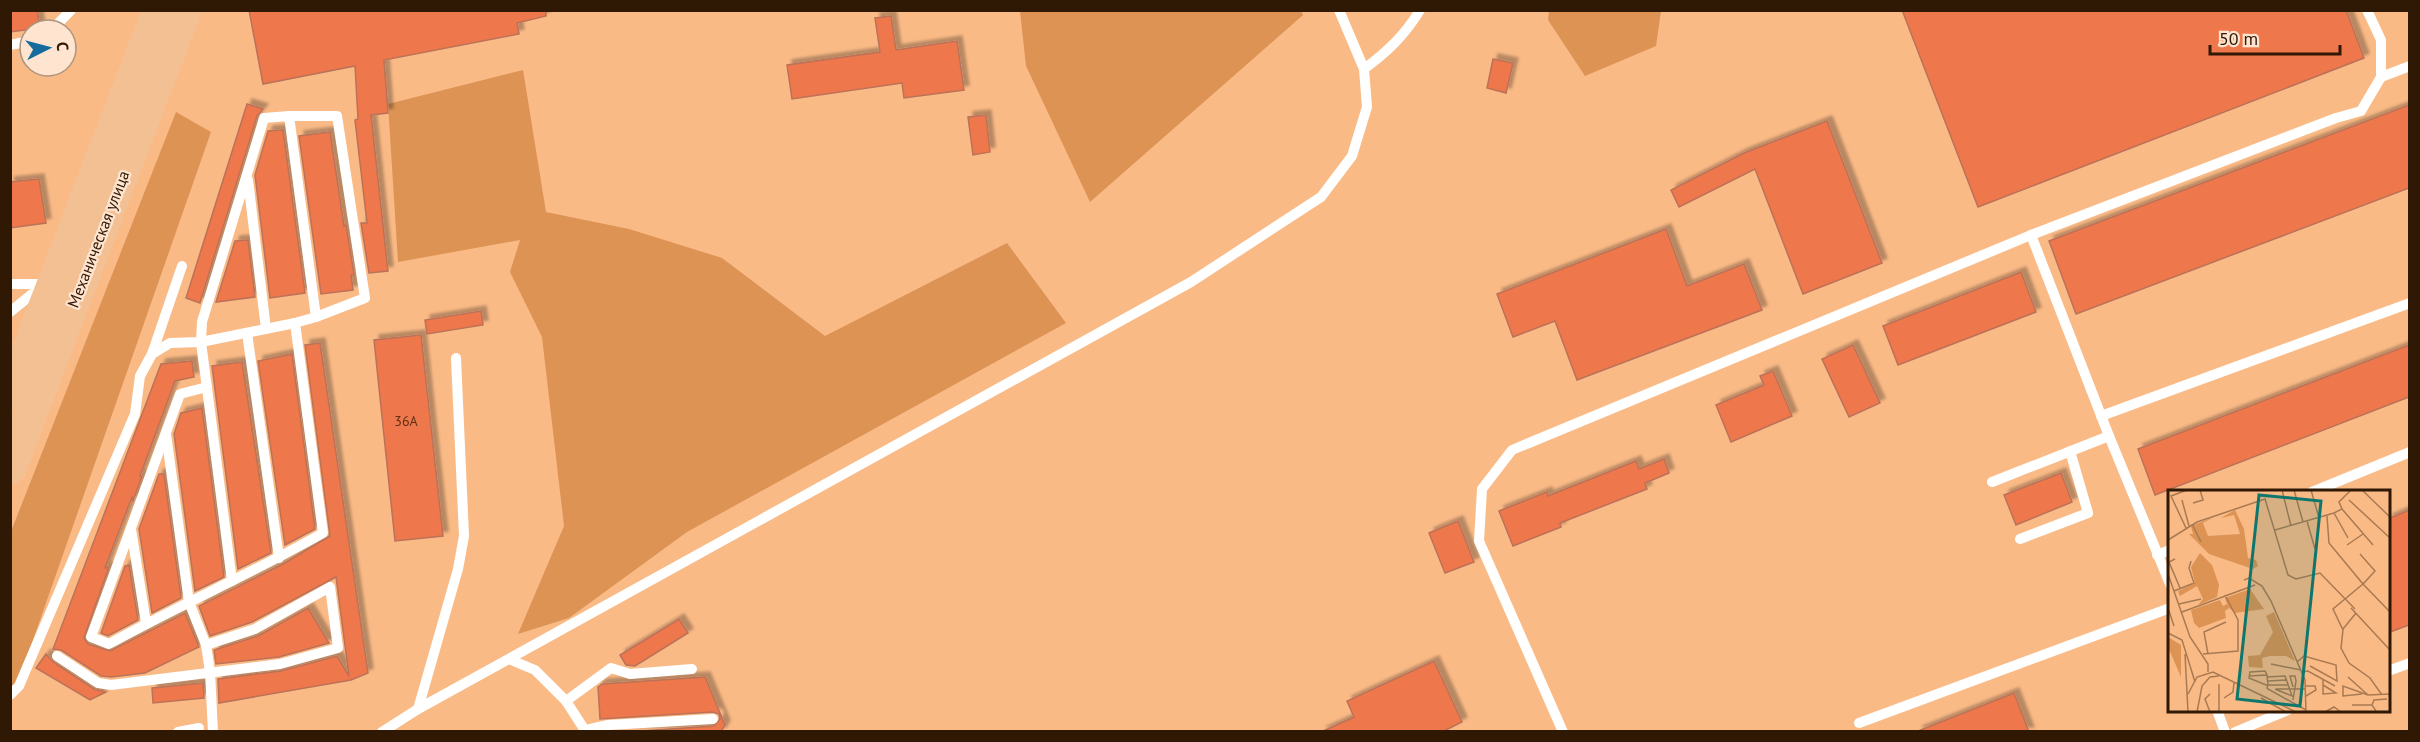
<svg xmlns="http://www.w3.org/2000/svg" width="2420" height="742" viewBox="0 0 2420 742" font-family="'PT Sans',sans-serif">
<defs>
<filter id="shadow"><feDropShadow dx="5" dy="-5" stdDeviation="1.5" flood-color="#0004"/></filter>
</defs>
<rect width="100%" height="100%" fill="#faba86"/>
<g fill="#dc9354">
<path d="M1301 10 1303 15 1090 202 1026 66 1020 11Z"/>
<path d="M1549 11H1661L1656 46 1585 76 1548 20Z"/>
<path d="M523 70 546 212 629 229 722 258 825 336 1007 243 1066 323 687 532 569 618 518 634 564 526 542 337 510 272 520 240 398 262 388 104Z"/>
<path d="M176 112 211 132 19 680 11 687 10 534Z"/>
</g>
<g fill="#ee774b" stroke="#bb7258" stroke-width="1.5" filter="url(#shadow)">
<path d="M10 10H37L40 28 10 32Z"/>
<path d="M249 10H546V16L517 23 519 34 384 60 388 113 371 115 388 271 369 273 361 223H367L355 120 358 119 355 66 263 84Z"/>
<path d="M1902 10H2346L2364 58 1978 207Z"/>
<path d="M891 16 896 50 957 41 964 90 904 98 902 83 792 99 787 65 880 52 875 18Z"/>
<path d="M1493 59 1513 63 1506 93 1487 88Z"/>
<path d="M247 104 263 109 257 116 200 303 186 298Z"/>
<path d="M2409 105V188L2076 314 2049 241Z"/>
<path d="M986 115 990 152 973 155 968 117Z"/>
<path d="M1827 121 1882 263 1803 294 1755 169 1679 207 1671 190 1744 153Z"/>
<path d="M283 130 305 293 270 298 255 175 268 131Z"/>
<path d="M330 132 344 226 346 225 354 275H351L353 290 321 294 299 136Z"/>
<path d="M39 179 46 223 10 228V182Z"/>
<path d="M1666 229 1687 286 1744 264 1762 310 1577 380 1555 321 1513 337 1497 294Z"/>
<path d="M248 240 255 297 216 302 235 241Z"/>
<path d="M2021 272 2036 312 1898 365 1883 326Z"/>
<path d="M481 311 483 325 427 334 425 320Z"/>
<path d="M421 335 443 536 395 541 374 340Z"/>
<path d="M320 343 368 673 351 680 219 703 218 679 281 671 337 656 349 676 336 577 252 622 210 636 199 606 283 564 330 536 305 345Z"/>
<path d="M1853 345 1880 403 1849 417 1822 359Z"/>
<path d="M2409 345V397L2155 495 2138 449Z"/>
<path d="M292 354 315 529 285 545 258 361Z"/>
<path d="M192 361 194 377 175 381 140 476H142L133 501 132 497 105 568 109 567 84 638 88 644 110 651 185 613 199 647 145 673 111 677 101 676 61 650 53 649 161 364Z"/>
<path d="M242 362 271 553 238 569 212 366Z"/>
<path d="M1773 371 1792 416 1731 442 1716 405 1764 385 1760 376Z"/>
<path d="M202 408 224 577 195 591 174 434 181 413Z"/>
<path d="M1664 459 1669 473 1645 483 1647 489 1560 523 1561 527 1513 546 1499 511 1547 492 1548 496 1636 461 1639 469Z"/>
<path d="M2061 473 2072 502 2016 525 2004 495Z"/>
<path d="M159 474H164L181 598 152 613 139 529Z"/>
<path d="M2409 510V625L2388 633V519Z"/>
<path d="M1458 521 1474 562 1445 573 1429 533Z"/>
<path d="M129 565 138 620 108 636 101 633 125 566Z"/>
<path d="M308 608 329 643 279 657 216 664 214 650 258 636Z"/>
<path d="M679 619 688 633 635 666 626 665 620 655Z"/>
<path d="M46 654 53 662 94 689 106 692 90 700 36 668Z"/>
<path d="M1434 661 1462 722 1442 732H1321L1354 717 1347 701Z"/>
<path d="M705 677 725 725 721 732H626L714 726 720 719 719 714 713 712 600 719 598 687 602 684Z"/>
<path d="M203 683 204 698 153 703 152 688Z"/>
<path d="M2014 693 2029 732H1918V731Z"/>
</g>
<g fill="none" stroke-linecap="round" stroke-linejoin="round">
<g stroke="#fff" stroke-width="10">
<path d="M1339 10 1364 69"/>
<path d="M52 30 71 10"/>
<path d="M10 45 30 41"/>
<path d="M2381 77 2410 66"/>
<path d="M289 116 316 317"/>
<path d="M248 180 266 329"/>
<path d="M2031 235 2109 436 2170 584"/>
<path d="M10 284H46"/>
<path d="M10 312 42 286"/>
<path d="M247 333 279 558"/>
<path d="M152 354 182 266"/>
<path d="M207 387 180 394 91 637 109 644C179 605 253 573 323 533L295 323"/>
<path d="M2101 416 2410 303"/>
<path d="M166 434 189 602 206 645 210 672 213 732"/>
<path d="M1992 482 2109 436"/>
<path d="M2312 492 2410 452"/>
<path d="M131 529 146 623"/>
<path d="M2020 539 2088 513 2070 451"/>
<path d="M2157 555 2170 550"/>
<path d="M57 656 98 683 111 685 280 664 338 648 330 587 255 629 206 645"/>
<path d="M511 660 535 670 566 701 586 732"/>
<path d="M2388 671 2410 663"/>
<path d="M10 695 19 686 135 414 140 376 152 354 170 343 201 342 295 323 316 317 365 298 337 116H289L264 118 202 322 201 342 232 581"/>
<path d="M566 701 611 668 630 674 692 669"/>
<path d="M418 709 458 569 464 536 456 358"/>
<path d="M2217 710 2225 732"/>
<path d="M1859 723 2170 608"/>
<path d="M586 730 608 725 713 719"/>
<path d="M178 732 199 728"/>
<path d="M382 732 418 709 1191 282 1321 197 1352 156 1367 107 1364 69C1387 52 1405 35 1420 10"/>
<path d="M1563 732 1479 541 1482 489 1512 450 2031 235 2336 118 2361 111 2381 77V40L2367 10"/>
<path d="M2235 732 2288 710"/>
</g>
<g stroke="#f2c092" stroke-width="33">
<path d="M10 397 159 10"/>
<path d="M10 468 185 10"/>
</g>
</g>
<g text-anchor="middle" stroke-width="4.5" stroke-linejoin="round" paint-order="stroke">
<g font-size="14" fill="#603016">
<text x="406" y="426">36А</text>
</g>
<g font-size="16" fill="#301904" stroke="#ffe4d0">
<text transform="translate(98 239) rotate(-69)" y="6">Механическая улица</text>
</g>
</g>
<g transform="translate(2168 490)">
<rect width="222" height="222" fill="#faba86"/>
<path d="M67 20 76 39 80 68 88 70 90 76 85 79 41 64 21 44H25L23 36 46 27 35 33 40 46 72 44 66 25 53 28ZM32 63 44 75 51 95 49 107 30 115 35 109 29 96 12 106 10 101 27 93 23 77ZM82 99 96 119 67 123 61 118 57 121 58 128 31 138 26 133 23 120 52 110 55 116 59 114 57 108ZM106 122 127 171 118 166H102L94 168 95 178 81 177 80 166 92 165 105 142 98 126ZM0 147 13 155V187L0 157Z" fill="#dc9354"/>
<path fill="none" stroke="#a97a52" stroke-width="1.5" d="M114 0 123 36M126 0 135 32M143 0 151 28M194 0 222 27M14 10 21 36M181 10 222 48M25 13 35 10 32 0M174 19 205 55M166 23 180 48M159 26 161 53 195 94 207 81 192 64M139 31 147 59M24 34 33 52M18 38 3 6 19 0M107 40 166 23 174 19 171 12 183 0M0 50 29 32 97 9 120 85 128 89 152 83 187 119M179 55 195 44M7 69 1 72 12 98M0 84 22 147 40 174V182M76 90 81 88 94 96 103 111 137 190 138 222M6 101 26 93 21 78 23 71M11 114 33 109M0 118 6 136M183 118 222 160M14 122 87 95M175 139 188 123M0 143 14 150 27 192M17 164 20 222M35 164 70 161V130L57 105M40 164 36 142 58 132M129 172 136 166 168 175 169 191 142 176M103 174 133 180M134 182 140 181 167 196M81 186 99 185M99 187 117 186 124 206 107 199M180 187 200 205 222 204M99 191 119 190M51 194V222M120 195H98L81 188 82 182 97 181 99 185 100 195 99 198 100 199 138 220M155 195V204L168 203 155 195V189M138 196H147L148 200 138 206M108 199H138M20 204 29 187 45 182 128 222M42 204 37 209 42 222M194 204 175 206V196L200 205M214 205 202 188 181 173 173 158 175 140 165 119 195 94 222 122M56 208 65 202 66 193M93 208 118 222M125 210 128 191 127 186H122L125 197M184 215H204L208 221M204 215 206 210 219 209M29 222 34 196 42 187 51 186M157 222 166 217 173 222"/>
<path fill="#0f766e" fill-opacity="0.15" stroke="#0f766e" stroke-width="3" d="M91 5 153 11 132 216 69 209Z"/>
<rect width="222" height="222" fill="none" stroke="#301904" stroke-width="3"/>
</g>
<rect width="2420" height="742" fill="none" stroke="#301904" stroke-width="24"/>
<g transform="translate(48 48) rotate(84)"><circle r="28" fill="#ffe4d0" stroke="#ac937e" stroke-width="1.5"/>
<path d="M0-4.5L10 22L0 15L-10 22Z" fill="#156b9b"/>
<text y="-9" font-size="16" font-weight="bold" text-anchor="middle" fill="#301904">С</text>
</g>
<path d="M2210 45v9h130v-9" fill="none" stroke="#301904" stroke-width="3"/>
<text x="2219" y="45" font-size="18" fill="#301904" stroke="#ffe4d0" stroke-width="4.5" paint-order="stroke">50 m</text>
</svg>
